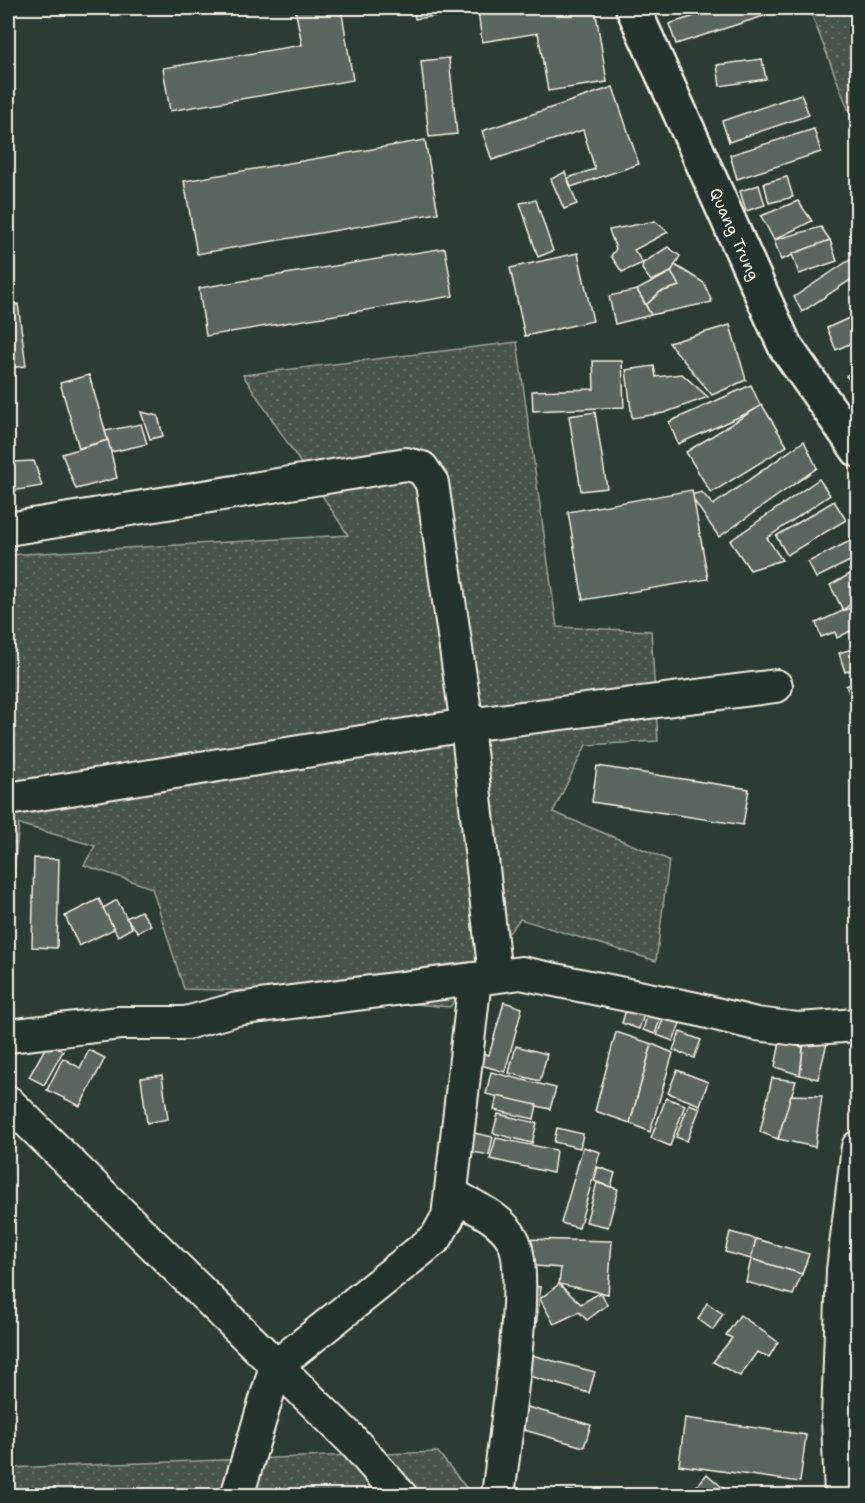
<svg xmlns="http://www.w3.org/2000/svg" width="865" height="1503" viewBox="0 0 865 1503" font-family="'Shantell Sans',sans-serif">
<defs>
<pattern id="grass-dots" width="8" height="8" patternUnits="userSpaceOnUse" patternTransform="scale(1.5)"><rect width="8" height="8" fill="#48524c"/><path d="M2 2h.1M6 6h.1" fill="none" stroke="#636b66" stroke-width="1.8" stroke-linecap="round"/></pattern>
</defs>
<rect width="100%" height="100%" fill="#2e3b34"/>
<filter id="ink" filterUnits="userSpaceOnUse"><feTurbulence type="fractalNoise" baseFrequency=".0167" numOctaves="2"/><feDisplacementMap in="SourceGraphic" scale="12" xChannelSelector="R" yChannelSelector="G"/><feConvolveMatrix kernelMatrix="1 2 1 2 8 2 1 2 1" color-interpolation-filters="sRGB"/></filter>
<g filter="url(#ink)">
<g fill="url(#grass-dots)" stroke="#9ea29a" stroke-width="1.5">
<path d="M809 8H857V132Z"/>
<path d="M517 342 557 627 651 631 658 741 586 745 553 812 669 860 656 961 520 919 450 1007 256 991 184 989 152 888 84 865 95 846 19 824 11 898H8V555L348 535 243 375Z"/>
<path d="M438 1452 472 1495H8V1468Z"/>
</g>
<g fill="#5c655e" stroke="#f4f1e8" stroke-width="1.5">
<path d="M295 8H341L353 80 170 111 163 68 302 45Z"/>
<path d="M413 8H494L415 19Z"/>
<path d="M502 8H595L607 82 548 91 538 33 482 42 478 11Z"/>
<path d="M720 8H765L767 15 676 44 669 24Z"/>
<path d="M449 58 457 134 429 137 421 61Z"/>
<path d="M762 59 766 79 720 86 717 65Z"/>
<path d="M613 87 639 164 571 187 568 178 595 169 583 130 492 160 482 131Z"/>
<path d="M801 94 809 115 729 142 722 121Z"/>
<path d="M814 129 821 152 737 179 730 155Z"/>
<path d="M425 140 438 213 197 254 184 181Z"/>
<path d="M565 172 577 204 564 209 551 179Z"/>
<path d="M787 177 793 197 769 203 764 183Z"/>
<path d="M759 185 765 205 746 211 740 191Z"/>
<path d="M536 200 553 251 538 257 520 203Z"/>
<path d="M798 201 812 221 774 240 761 216Z"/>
<path d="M655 221 668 232 634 250 643 263 622 272 611 256 616 249 609 230Z"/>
<path d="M821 227 830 240 781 260 774 240Z"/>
<path d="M830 240 837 261 799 274 792 254Z"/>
<path d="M668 247 680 256 671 272 651 281 642 269 643 263Z"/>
<path d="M445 248 453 296 206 336 199 288Z"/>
<path d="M578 253 593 321 525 336 510 268Z"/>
<path d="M851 259 858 275 802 312 794 297Z"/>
<path d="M675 265 704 283 712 302 651 315 646 305 660 292 679 286 671 272Z"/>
<path d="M671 272 679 286 660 292 646 305 637 290Z"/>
<path d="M637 290 651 315 615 324 609 296Z"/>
<path d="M18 304 26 366 8 368V305Z"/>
<path d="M858 314V340L836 350 827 328Z"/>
<path d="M730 325 746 380 712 395 669 343Z"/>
<path d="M593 361H622L624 407 533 411 532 391 594 389Z"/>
<path d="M654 366 656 377 682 374 708 397 664 413 632 418 626 370Z"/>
<path d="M858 366V389L846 376Z"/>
<path d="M89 375 108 440 79 448 60 383Z"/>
<path d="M751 385 761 407 678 444 669 422Z"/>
<path d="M762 405 787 446 711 493 686 452Z"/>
<path d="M141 412 158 416 163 436 150 439Z"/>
<path d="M595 412 607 488 581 491 569 416Z"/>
<path d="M141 424 147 444 111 452 105 431Z"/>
<path d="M108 440 117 478 76 489 62 454Z"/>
<path d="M804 441 817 468 719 537 690 495 702 492 713 505Z"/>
<path d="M8 446 12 462 34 461 42 486 12 491 8 471Z"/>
<path d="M819 479 830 495 767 538 782 560 750 570 730 541Z"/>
<path d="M692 490 708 579 583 600 568 512Z"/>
<path d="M834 501 846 520 787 555 776 536Z"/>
<path d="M858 537V557L816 578 808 562Z"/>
<path d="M858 564V583L849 570Z"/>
<path d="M852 573 858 583V598L843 610 830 585Z"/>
<path d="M856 605 858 627 837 638 835 632 821 637 816 623Z"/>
<path d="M858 647V668L845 672 839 653Z"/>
<path d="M858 681V708H856L846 686Z"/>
<path d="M597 766 749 789 743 825 592 802Z"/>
<path d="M34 858 59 859 57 948 32 947Z"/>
<path d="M99 899 114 929 79 946 65 916Z"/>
<path d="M117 900 132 928 118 936 103 908Z"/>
<path d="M141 911 151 925 138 932 126 918Z"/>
<path d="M629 1000 647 1006 639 1029 622 1023Z"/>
<path d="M504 1002 522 1008 505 1072 474 1063 477 1051 489 1055Z"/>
<path d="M669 1004 685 1011 673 1041 657 1035Z"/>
<path d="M648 1012 661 1016 655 1034 643 1030Z"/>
<path d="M616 1032 652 1044 630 1123 595 1111Z"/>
<path d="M680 1032 701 1040 694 1058 673 1050Z"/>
<path d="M804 1041 827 1043 818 1079 800 1075Z"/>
<path d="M780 1042 803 1047 800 1075 775 1067Z"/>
<path d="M48 1043 63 1051 44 1085 29 1077Z"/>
<path d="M652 1044 673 1053 650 1132 630 1123Z"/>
<path d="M516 1046 547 1054 540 1081 509 1073Z"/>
<path d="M89 1050 105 1058 80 1106 47 1090 63 1058 80 1068Z"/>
<path d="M677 1070 708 1082 700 1105 668 1093Z"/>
<path d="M491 1072 556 1088 550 1109 486 1094Z"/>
<path d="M162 1075 168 1119 147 1123 141 1078Z"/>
<path d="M772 1078 796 1081 778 1139 760 1132Z"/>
<path d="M791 1095 822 1096 815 1147 778 1139Z"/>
<path d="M497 1096 537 1105 534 1119 494 1110Z"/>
<path d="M666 1098 685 1105 670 1146 651 1138Z"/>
<path d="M689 1104 700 1108 687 1141 676 1137Z"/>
<path d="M498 1114 537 1123 532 1143 493 1133Z"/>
<path d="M557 1128 583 1134 580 1148 554 1142Z"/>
<path d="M465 1131 493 1137 489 1155 461 1150Z"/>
<path d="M496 1138 556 1150 553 1173 490 1159Z"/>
<path d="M583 1147 600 1152 579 1228 561 1223Z"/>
<path d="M598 1167 615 1173 611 1187 594 1181Z"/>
<path d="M597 1183 618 1189 608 1227 586 1222Z"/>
<path d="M730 1232 756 1239 751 1259 725 1252Z"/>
<path d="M520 1239 612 1241 608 1294 559 1284 561 1268 522 1265Z"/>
<path d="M756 1239 809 1254 802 1274 751 1259Z"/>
<path d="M751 1259 802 1274 793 1295 746 1282Z"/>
<path d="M559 1284 581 1304 601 1292 607 1305 587 1320 579 1312 554 1324 540 1299Z"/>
<path d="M529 1286 541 1287 536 1327 522 1328Z"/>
<path d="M707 1303 723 1314 713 1330 698 1319Z"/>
<path d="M740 1315 778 1342 769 1357 757 1352 740 1376 713 1362 732 1338 726 1335Z"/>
<path d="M524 1353 595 1372 589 1393 518 1373Z"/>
<rect x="848" y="1403" width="10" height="25"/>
<path d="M524 1406 591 1425 584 1447 517 1428Z"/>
<path d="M685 1418 806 1435 800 1482 679 1465Z"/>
<path d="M707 1474 732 1496H688Z"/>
<path d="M567 1490 598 1496H566Z"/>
</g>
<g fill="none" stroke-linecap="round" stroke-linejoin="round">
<defs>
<g id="street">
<path d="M8 529 406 464 422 468 432 483 467 725 495 976"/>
<path d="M8 799 467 725 776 686"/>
<path d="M8 1036 120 1023H186L237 1009 521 973 696 1009 756 1024 798 1029 858 1025"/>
<path d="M8 1102 353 1441 401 1496"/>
<path d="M451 1194C472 1206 502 1218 513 1240 532 1274 503 1448 498 1496"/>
<path d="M237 1496 276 1366 436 1238 448 1217 475 979"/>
<path d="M841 1496 838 1419 843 1270 858 1147"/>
</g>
<path id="primary" d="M633 8 785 346 858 450"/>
</defs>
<use href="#street" stroke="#f4f1e8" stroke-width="36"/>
<use href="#primary" stroke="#f4f1e8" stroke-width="38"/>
<use href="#street" stroke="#26332d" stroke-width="32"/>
<use href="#primary" stroke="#26332d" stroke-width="33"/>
</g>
</g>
<g text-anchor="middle" stroke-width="4.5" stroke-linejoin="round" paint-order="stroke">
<g font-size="16" fill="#f4f1e8" stroke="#26332d">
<text transform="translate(735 234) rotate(66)" y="6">Quang Trung</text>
</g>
</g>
<rect width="865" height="1503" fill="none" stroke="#26332d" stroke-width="30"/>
<rect x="15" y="15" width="835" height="1473" fill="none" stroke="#f4f1e8" stroke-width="2" filter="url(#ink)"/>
</svg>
